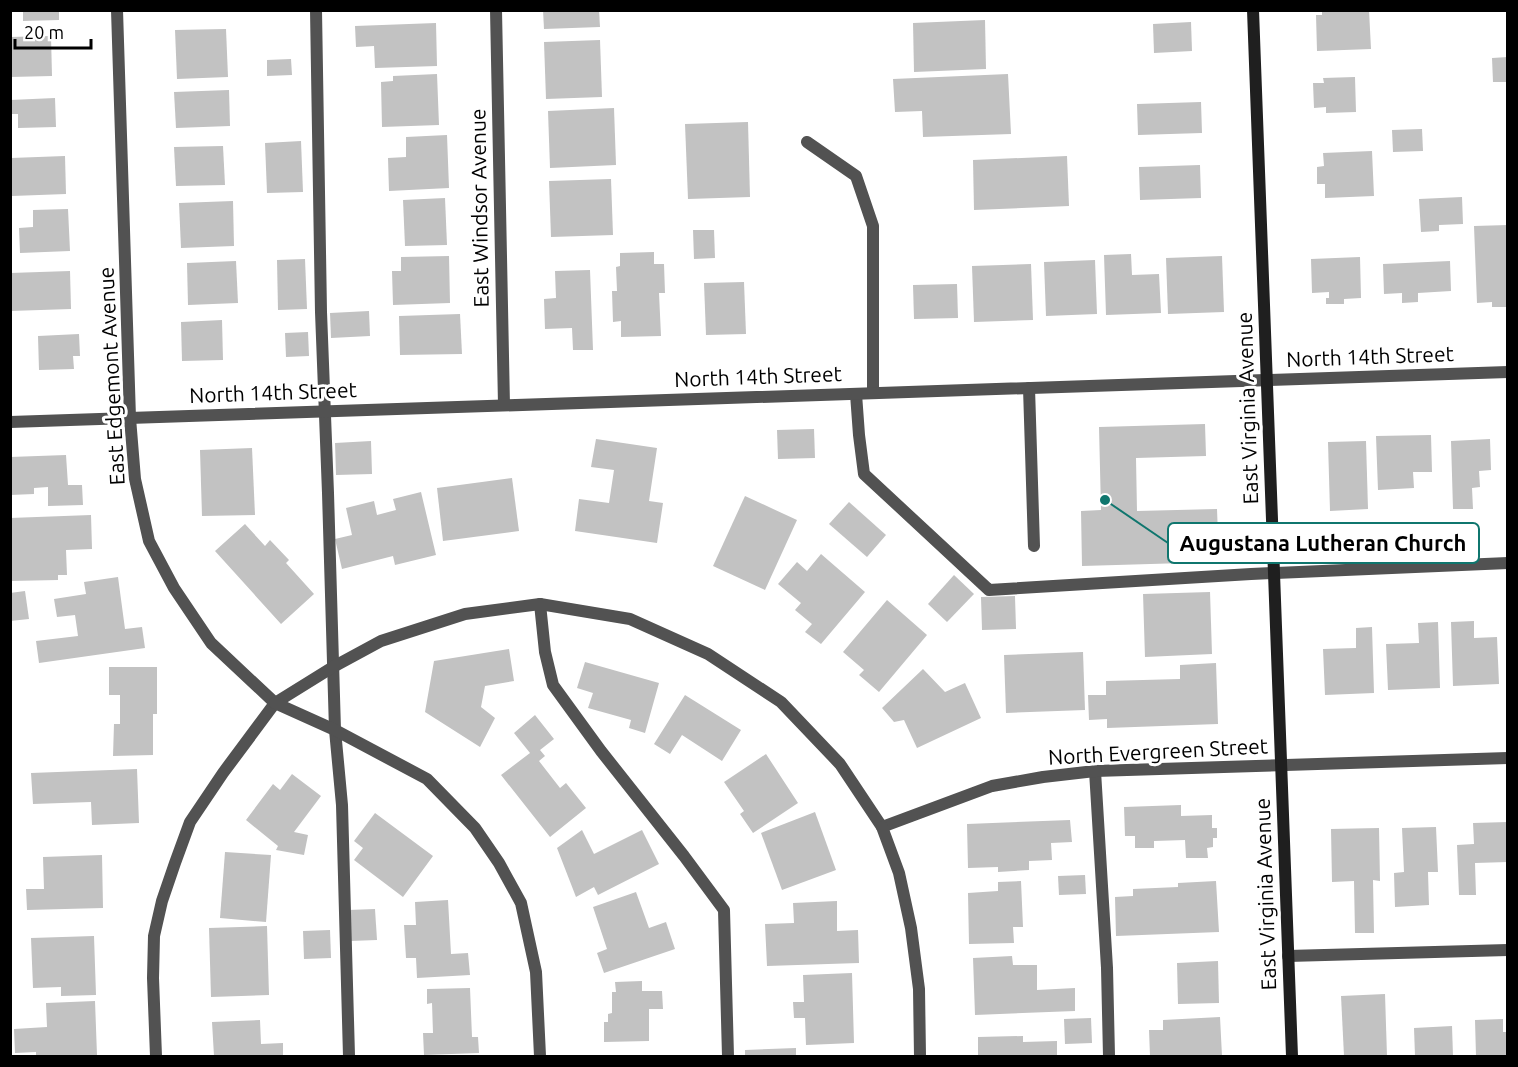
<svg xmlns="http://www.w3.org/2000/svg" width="1518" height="1067" viewBox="0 0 1518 1067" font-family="Ubuntu,sans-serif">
<rect width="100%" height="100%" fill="#fff"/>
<g fill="#c2c2c2">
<path d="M23 10H59V20L23 21Z"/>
<path d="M543 10H599L600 27 544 29Z"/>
<path d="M1322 10H1369L1371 49 1317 51 1316 15H1322Z"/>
<path d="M985 20 986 69 914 72 913 23Z"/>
<path d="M1191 22 1192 51 1154 53 1153 24Z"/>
<path d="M436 23 437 66 375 68 374 46 356 47 355 26Z"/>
<path d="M226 29 228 77 177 79 175 30Z"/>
<path d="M51 36 52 76 10 77V37Z"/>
<path d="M600 40 602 97 546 99 544 42Z"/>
<path d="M1508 57V82H1493L1492 58Z"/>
<path d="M291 59 292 75 267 76V60Z"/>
<path d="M437 74 439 125 382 127 381 82 393 81V76Z"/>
<path d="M1008 74 1011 134 923 137 922 111 895 112 893 79Z"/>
<path d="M1355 77 1356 112 1326 113V107L1314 108 1313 83H1324L1323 78Z"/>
<path d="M229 90 230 126 176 128 174 92Z"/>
<path d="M55 98 56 127 18 128V114H10V100Z"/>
<path d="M1201 102 1202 133 1138 135 1137 104Z"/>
<path d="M614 108 616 165 550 168 548 111Z"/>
<path d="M748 122 750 197 688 199 685 124Z"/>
<path d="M1422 129 1423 151 1393 152 1392 130Z"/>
<path d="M447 135 449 188 389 191 388 158 406 157V137Z"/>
<path d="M301 141 303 192 267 193 265 143Z"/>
<path d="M223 146 225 185 176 186 174 147Z"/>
<path d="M1372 151 1374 196 1325 198V184H1317V167L1324 166 1323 153Z"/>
<path d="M65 156 66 194 12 196 11 158Z"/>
<path d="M1067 156 1069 206 974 210 973 160Z"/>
<path d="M1200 165 1201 198 1140 200 1139 167Z"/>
<path d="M611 179 613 235 551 237 549 181Z"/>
<path d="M1462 197 1463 224 1439 225V231L1421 232 1419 199Z"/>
<path d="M445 198 447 245 405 246 403 200Z"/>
<path d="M233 201 234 246 181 248 179 203Z"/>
<path d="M68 209 70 251 20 253 19 228 33 227V210Z"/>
<path d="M1508 225V307H1492V302L1477 303 1474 226Z"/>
<path d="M693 230H714L715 258 694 259Z"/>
<path d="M654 252V264H664L665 293H659L661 336 621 337V321L613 322 612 291H617L616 267 620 266V253Z"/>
<path d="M1131 254 1132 275 1159 274 1161 313 1106 315 1104 255Z"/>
<path d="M449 256 450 303 393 305 392 271H401V257Z"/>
<path d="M1222 256 1224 312 1168 314 1166 258Z"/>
<path d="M1360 257 1361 298 1344 299V304H1326V298H1329V292L1312 293 1311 259Z"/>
<path d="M305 259 307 309 278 310 277 260Z"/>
<path d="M1095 260 1097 314 1046 316 1044 262Z"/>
<path d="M236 261 238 303 188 305 187 263Z"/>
<path d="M1450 261 1451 291 1418 293V302L1402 303V293L1384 294 1383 264Z"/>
<path d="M1031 264 1033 320 974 322 972 266Z"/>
<path d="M590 270 593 350H573L572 328 545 329 544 299 556 298 555 271Z"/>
<path d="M70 271 71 309 10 311V273Z"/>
<path d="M744 282 746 334 706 335 704 283Z"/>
<path d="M957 284 958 318 914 319 913 285Z"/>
<path d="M369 311 370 336 331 338 330 313Z"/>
<path d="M460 314 462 354 400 355 399 316Z"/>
<path d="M222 320 223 360 182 361 181 322Z"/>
<path d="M308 332 309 356 286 357 285 333Z"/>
<path d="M79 334 80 356H73L74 369 39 370 38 336Z"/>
<path d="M1205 424 1206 456 1136 458 1137 511 1217 509 1219 562 1082 566 1081 511 1101 510 1099 427Z"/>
<path d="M814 429 815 458 778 459 777 430Z"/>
<path d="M1431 435 1432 472H1413L1414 488 1378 490 1376 436Z"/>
<path d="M596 439 657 448 649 501 663 503 657 543 575 531 579 499 609 503 614 470 591 467Z"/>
<path d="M1490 439 1491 470 1479 471 1480 487 1472 488 1473 509H1453L1451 441Z"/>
<path d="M371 441 372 474 336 475 335 443Z"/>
<path d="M1366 441 1368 509 1330 511 1328 442Z"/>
<path d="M252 448 255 515 202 516 200 450Z"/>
<path d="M66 455 68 485H82L83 505 48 506V487L34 488V494L10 495V457Z"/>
<path d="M512 478 519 531 443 541 437 488Z"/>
<path d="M421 492 436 555 395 565 393 556 342 569 335 539 352 535 346 508 374 501 377 515 396 510 393 499Z"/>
<path d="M745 496 797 520 765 590 713 566Z"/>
<path d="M849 502 886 535 867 557 829 524Z"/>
<path d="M91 515 92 549 66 550 67 575H58V580L10 581V518Z"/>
<path d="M245 524 265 546 270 540 289 560 286 563 314 594 281 624 215 551Z"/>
<path d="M821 554 865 592 821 644 805 632 812 624 795 610 801 603 778 584 797 562 807 571Z"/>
<path d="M954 575 974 594 947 622 928 604Z"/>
<path d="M118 577 125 629 142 627 145 648 39 663 36 641 78 636 75 615 57 617 54 599 86 594 84 582Z"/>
<path d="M25 591 29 619 10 621V593Z"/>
<path d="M1210 592 1212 654 1145 657 1143 594Z"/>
<path d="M1015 596 1016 629 982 630 981 597Z"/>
<path d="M887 600 927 635 879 692 859 675 864 670 843 652Z"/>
<path d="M1474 621V638L1497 637 1499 684 1453 686 1451 622Z"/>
<path d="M1438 622 1440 688 1388 690 1386 644 1419 643 1418 623Z"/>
<path d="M1372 627 1374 693 1325 695 1323 649 1356 648V628Z"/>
<path d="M509 649 514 681 485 686 481 707 495 718 480 747 425 712 434 661Z"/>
<path d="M1083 652 1085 710 1006 713 1004 655Z"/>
<path d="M585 662 659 683 645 733 629 728 631 720 588 708 593 693 577 688Z"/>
<path d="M1216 663 1218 724 1107 728V719L1089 720 1088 695H1106V681L1180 679V665Z"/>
<path d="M109 667H157V714H153V755L113 756 114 724H120V695H109Z"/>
<path d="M923 669 945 692 965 683 981 718 917 748 904 720 894 722 882 708Z"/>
<path d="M685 695 741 730 722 761 682 735 670 754 654 744Z"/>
<path d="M535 715 554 739 540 750 545 756 539 761 560 788 566 783 586 808 550 837 501 775 530 753 514 733Z"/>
<path d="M766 754 798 803 753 833 740 814 744 811 724 782Z"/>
<path d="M137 769 139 823 92 825 91 802 33 804 31 773Z"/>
<path d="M292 774 321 796 294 832 308 835 304 855 276 850 278 846 246 820 273 784 280 790Z"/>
<path d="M1181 805V816L1212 815V828H1217V838H1213V847L1207 848 1208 858H1186L1185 840 1154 841V848H1135V836H1125L1124 807Z"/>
<path d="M815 812 836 870 782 890 761 833Z"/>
<path d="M375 813 433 856 403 897 354 860 363 848 354 841Z"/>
<path d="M1070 820 1072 842 1051 843 1052 860 1029 861V870L998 872V867L968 868 967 824Z"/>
<path d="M1508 822V862L1475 863 1476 895H1459L1457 845 1474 844 1473 823Z"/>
<path d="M1436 827 1438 872H1428L1429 905 1395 907 1394 873 1404 872 1402 828Z"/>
<path d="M1379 828 1380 881 1373 880 1374 933H1355L1354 881 1332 882 1331 829Z"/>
<path d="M582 830 594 854 642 830 659 864 598 895 594 887 576 897 557 848Z"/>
<path d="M225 852 271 855 266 922 220 918Z"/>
<path d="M102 855 103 908 27 910 26 889H44L43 857Z"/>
<path d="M1085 875 1086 894 1059 895 1058 876Z"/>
<path d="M1021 881 1023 927H1013L1014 943 969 944 968 893 998 891V882Z"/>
<path d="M1216 881 1219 932 1116 936 1115 897 1133 896V889L1178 887V883Z"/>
<path d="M636 892 649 928 666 922 675 949 604 973 597 953 607 949 593 907Z"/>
<path d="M448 900 451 954 468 953 470 975 417 978 416 958H406L404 925H416L415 902Z"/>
<path d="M837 901V931L858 930 859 963 767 966 765 924 794 923 793 903Z"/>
<path d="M375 909 377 940 350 941 348 910Z"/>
<path d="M267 926 269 995 211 997 209 928Z"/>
<path d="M330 930 331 958 304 959 303 931Z"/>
<path d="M94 936 96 995 61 996V987L33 988 31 938Z"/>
<path d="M1012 956 1013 965H1037V990L1075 988V1011L975 1015 973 958Z"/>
<path d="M1218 961 1219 1003 1178 1004 1177 963Z"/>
<path d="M852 973 854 1043 806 1045 805 1018H794L793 1002H804L803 975Z"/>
<path d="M642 981V991H662L663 1009H649V1041L604 1042V1022H608V1014L612 1013V992H616L615 982Z"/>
<path d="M470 988 472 1037H478L479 1053 424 1055 423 1033H433L432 1003 427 1004V989Z"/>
<path d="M1385 994 1387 1056H1344L1341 996Z"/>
<path d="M95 1001 97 1055 36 1056V1052L15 1053 14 1029 47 1027 46 1003Z"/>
<path d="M1220 1017 1222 1056H1150L1149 1030H1163V1020Z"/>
<path d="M1091 1018 1092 1043 1065 1044 1064 1019Z"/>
<path d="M1503 1019V1032H1507L1508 1037V1056H1476L1475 1020Z"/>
<path d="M260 1020 261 1044 283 1043V1056H214L212 1022Z"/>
<path d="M1452 1026 1453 1056H1415L1414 1028Z"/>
<path d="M1023 1036V1042L1057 1041V1056H978V1037Z"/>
<path d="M796 1048V1056H745V1050Z"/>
</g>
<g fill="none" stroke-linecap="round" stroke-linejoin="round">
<g stroke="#525252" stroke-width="12">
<path d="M316 10 321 312 328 493 335 730 342 805 349 1056"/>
<path d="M807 142 856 176 873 226V393"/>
<path d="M1029 388 1034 546"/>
<path d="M856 394 859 435 864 474 989 590 1251 574 1508 563"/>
<path d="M540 604 545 652 553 685 601 751 684 856 724 910 728 1056"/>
<path d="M1095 771 1107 968 1109 1056"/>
<path d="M1288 956 1508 950"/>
</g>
<g stroke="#525252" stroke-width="12">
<path d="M117 10 130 418 135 479 149 541 174 588 211 643 275 703 223 773 190 822 175 863 162 901 154 936 153 978 156 1056"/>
<path d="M496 10 504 405"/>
<path d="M10 422 1508 372"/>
<path d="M275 703 333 667 381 641 465 614 540 604 630 619 708 654 781 702 840 764 882 827 992 786 1043 777 1095 771 1508 758"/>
<path d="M275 703 335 730 427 779 475 828 499 863 521 903 536 972 540 1056"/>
<path d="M882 827 899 873 911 928 919 989 920 1056"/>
</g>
<path stroke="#1f1f1f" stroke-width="12" d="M1253 10 1292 1056"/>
</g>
<g text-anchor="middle" stroke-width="6" stroke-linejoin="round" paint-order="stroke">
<g font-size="21" fill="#000" stroke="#fff">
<text transform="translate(480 208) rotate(-91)" y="7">East Windsor Avenue</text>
<text transform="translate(1370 357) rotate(-2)" y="7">North 14th Street</text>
<text transform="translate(112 376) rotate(-93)" y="7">East Edgemont Avenue</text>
<text transform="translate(758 377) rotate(-2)" y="7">North 14th Street</text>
<text transform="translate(273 393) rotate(-2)" y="7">North 14th Street</text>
<text transform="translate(1248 408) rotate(-92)" y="7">East Virginia Avenue</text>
<text transform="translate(1158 752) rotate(-3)" y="7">North Evergreen Street</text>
<text transform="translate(1266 894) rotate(-92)" y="7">East Virginia Avenue</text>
</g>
</g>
<path fill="none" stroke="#0f766e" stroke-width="2" d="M1105 500L1168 543"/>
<circle fill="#0f766e" stroke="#fff" stroke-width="2" cx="1105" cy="500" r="6"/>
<rect fill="#fff" stroke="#0f766e" stroke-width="2" x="1168" y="523" width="311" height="40" rx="6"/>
<g font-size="22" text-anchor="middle" font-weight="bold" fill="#000">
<text x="1323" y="551">Augustana Lutheran Church</text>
</g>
<rect width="1518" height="1067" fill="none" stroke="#000000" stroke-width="24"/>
<path d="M15 39v9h76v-9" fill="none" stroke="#000000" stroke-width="3"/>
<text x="24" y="39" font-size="18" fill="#000000" stroke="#ffffff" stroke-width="4.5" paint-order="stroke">20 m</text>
</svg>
